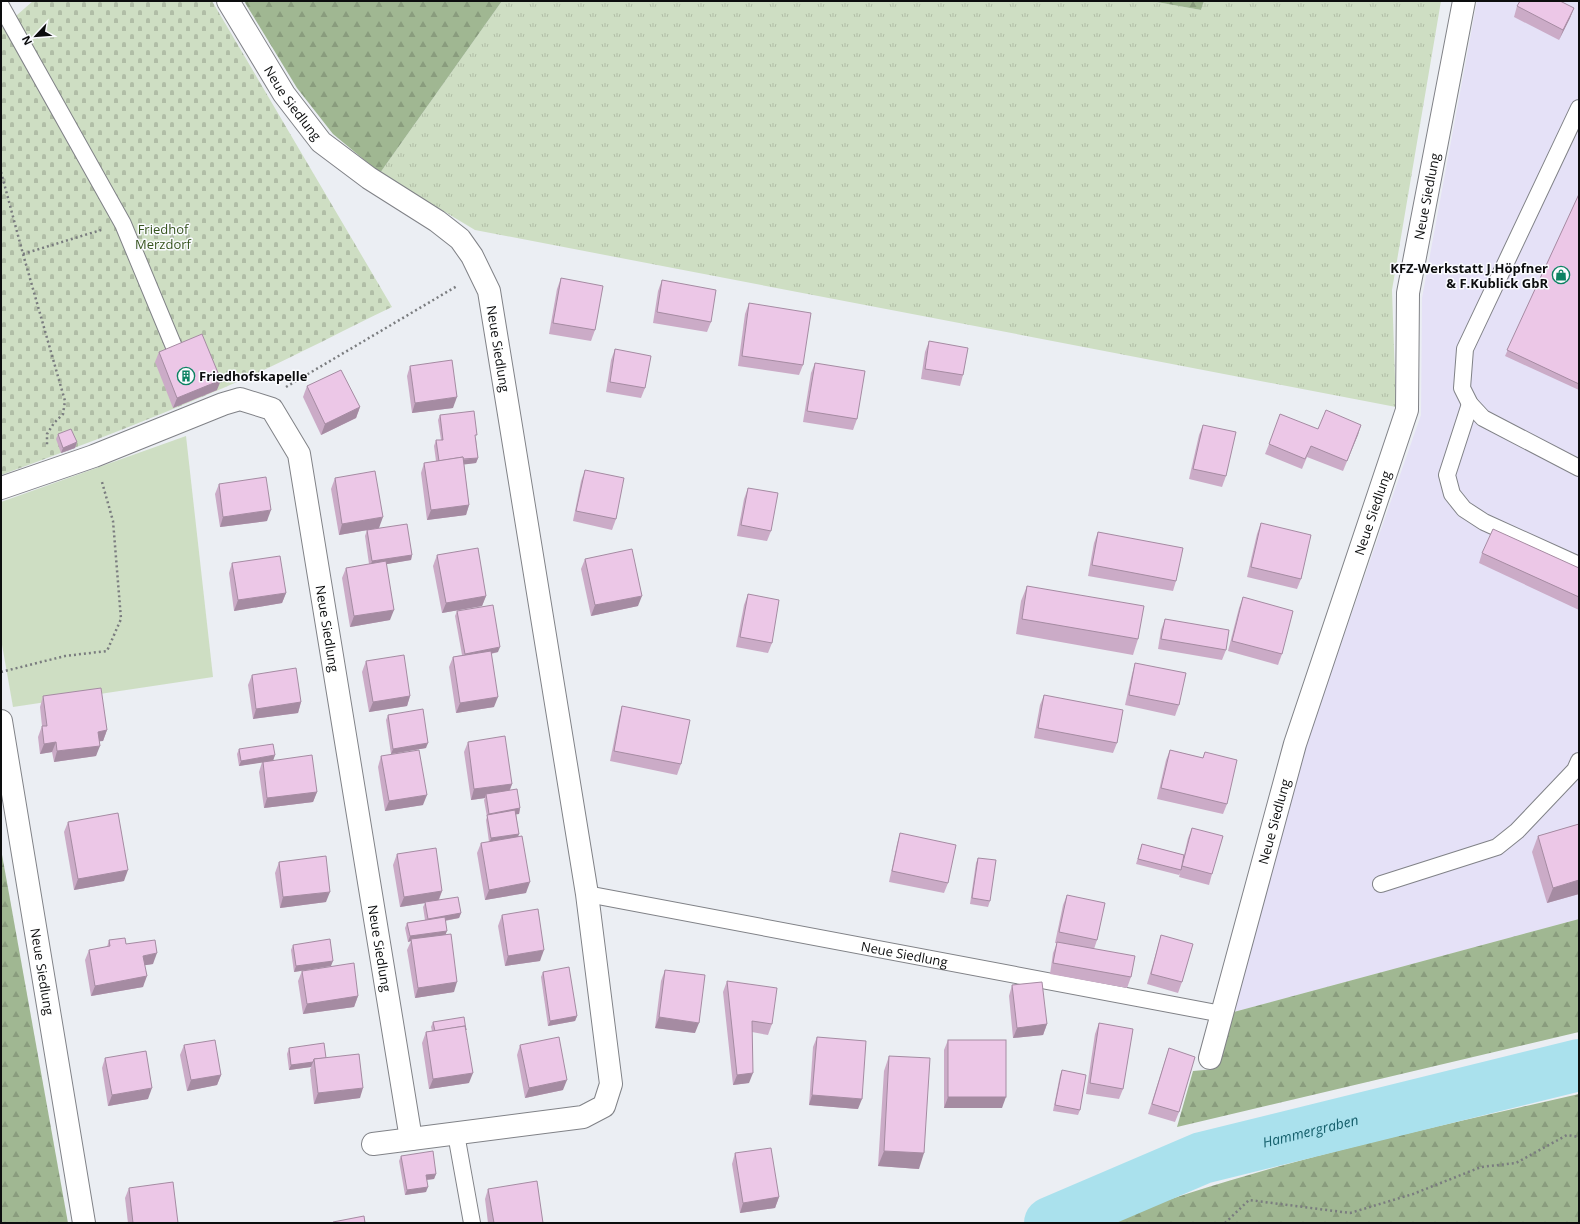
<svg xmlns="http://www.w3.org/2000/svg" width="1580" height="1224" viewBox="0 0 1580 1224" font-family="'Open Sans',sans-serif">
<defs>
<pattern id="grass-tufts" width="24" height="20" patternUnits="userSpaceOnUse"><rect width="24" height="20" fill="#cedec3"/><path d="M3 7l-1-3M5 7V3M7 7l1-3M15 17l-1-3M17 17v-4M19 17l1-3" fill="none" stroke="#b0bda6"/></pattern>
<pattern id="forest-firs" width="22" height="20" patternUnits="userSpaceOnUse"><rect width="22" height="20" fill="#a0b792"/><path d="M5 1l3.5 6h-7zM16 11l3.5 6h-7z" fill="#899c7d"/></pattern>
<pattern id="cemetery-stones" width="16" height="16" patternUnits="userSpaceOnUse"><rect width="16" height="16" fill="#cedec3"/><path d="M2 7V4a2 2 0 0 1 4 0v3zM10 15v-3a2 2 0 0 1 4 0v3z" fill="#b0bda6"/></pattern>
</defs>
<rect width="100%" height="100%" fill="#ebeef3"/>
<path fill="#e5e1f7" d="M1477 1H1579V919L1230 1013 1306 744 1421 415 1422 298Z"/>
<path fill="url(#grass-tufts)" d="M502 1H1151L1201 10 1204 1H1441L1392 290 1396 407 475 230 380 173Z"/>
<g fill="url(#forest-firs)">
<path d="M244 1H502L380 173 333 134 297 88Z"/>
<path d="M1151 1H1204L1201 10Z"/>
<path d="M1 849 68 1223H1Z"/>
<path d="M1579 919V1032L1177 1127 1193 1071 1215 1069 1230 1013Z"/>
<path d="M1579 1094V1223H1109C1161 1200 1218 1184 1273 1168 1374 1140 1477 1117 1579 1094Z"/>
</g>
<path fill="url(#cemetery-stones)" d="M33 1H212L392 307C346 329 301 353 255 374 172 411 87 444 1 475V29Z"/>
<path fill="#cedec3" d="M186 436 213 677 13 707 1 639V502Z"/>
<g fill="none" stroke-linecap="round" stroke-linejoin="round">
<path stroke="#aae1ed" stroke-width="52" id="s1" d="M1050 1223 1202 1158 1579 1065"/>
<defs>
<g id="service">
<path d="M1 6 123 224 177 354"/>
<path d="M1579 108 1465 349 1462 388 1470 404 1483 418 1579 468"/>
<path d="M1470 404 1447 475 1452 494 1464 509 1484 522 1579 565"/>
<path d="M1381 884 1497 847 1517 831 1575 770 1579 761"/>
<path id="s2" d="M587 894 1222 1014"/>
<path d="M456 1134 472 1223"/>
</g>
<g id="minor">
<path id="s3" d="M228 1 284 94 321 142 369 178 437 221 460 239 472 256 489 291 587 894 611 1084 604 1106 583 1117 373 1144"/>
<path id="s4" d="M1 488 94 456 223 404 240 399 272 409 299 454 411 1139"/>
<path id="s5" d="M1 721 84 1223"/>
<path id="s6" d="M1210 1058 1295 744 1407 410 1408 293 1464 1"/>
</g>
</defs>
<use href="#service" stroke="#808287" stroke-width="18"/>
<use href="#minor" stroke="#808287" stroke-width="24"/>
<g stroke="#7a7c7f" stroke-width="2.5" stroke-dasharray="2 3" stroke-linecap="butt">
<path d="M1 172 23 254 65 401 63 414 54 423 47 434V445"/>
<path d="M23 254 101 230"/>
<path d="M286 387 457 286"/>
<path d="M1 672 65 656 107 651 121 619 113 521 102 482"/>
<path d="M1225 1223 1249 1200 1350 1213 1413 1194 1481 1167 1516 1163 1567 1135 1579 1137"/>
</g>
<use href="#service" stroke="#fff" stroke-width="16"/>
<use href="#minor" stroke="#fff" stroke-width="22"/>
</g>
<g fill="#cbabc7">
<path d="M1517 6 1574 8 1570 18 1559 40 1514 17Z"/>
<path d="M1579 194V390L1505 356Z"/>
<path d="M561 278 595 330 591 341 549 334 557 289Z"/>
<path d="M662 280 711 322 707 332 653 323 658 291Z"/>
<path d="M749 303 803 365 799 375 738 366 745 314Z"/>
<path d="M929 341 963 375 960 386 921 379 925 352Z"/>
<path d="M615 349 645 388 641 398 606 392 611 360Z"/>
<path d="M159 352 217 390 173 408 155 362Z"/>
<path d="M815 363 857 419 853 430 803 422 811 373Z"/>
<path d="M410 366 453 408 412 413 407 376Z"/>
<path d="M307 386 360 407 356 418 321 435 303 397Z"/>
<path d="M440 415 476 439 478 458 476 463 464 464 469 505 466 515 427 520 421 473 424 463 436 461 434 446 436 440H441L438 420Z"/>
<path d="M1203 425 1226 476 1222 487 1189 479 1199 435Z"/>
<path d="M1361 425 1343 471 1307 457 1302 469 1265 454 1269 444 1318 429Z"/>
<path d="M58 434 77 442 75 448 61 453 56 439Z"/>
<path d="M585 470 616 519 612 530 573 521 581 481Z"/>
<path d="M335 478 379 528 339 535 331 489Z"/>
<path d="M219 484 267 521 220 527 215 494Z"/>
<path d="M748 488 771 531 767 541 737 536 744 499Z"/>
<path d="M1261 523 1301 579 1297 589 1247 577 1257 534Z"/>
<path d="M367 530 412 555 411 560 386 564 390 620 350 627 342 578 346 568 369 564 365 536Z"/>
<path d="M1098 532 1176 581 1173 591 1088 576 1094 543Z"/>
<path d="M1482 553 1579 568V610L1479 563Z"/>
<path d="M437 555 486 596 482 606 442 613 433 566Z"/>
<path d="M585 559 638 606 591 616 581 569Z"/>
<path d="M232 563 286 593 282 603 234 611 229 573Z"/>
<path d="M1027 586 1138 639 1133 655 1016 634 1021 601Z"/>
<path d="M748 594 772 643 768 653 736 647 744 605Z"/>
<path d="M1243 597 1282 654 1278 665 1228 651 1239 608Z"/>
<path d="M457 611 498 652 491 654 494 707 456 713 449 667 453 657 462 655 455 616Z"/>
<path d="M1165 619 1226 650 1222 660 1158 649 1161 630Z"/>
<path d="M366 661 410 696 407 706 369 712 362 672Z"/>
<path d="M1135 663 1179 705 1175 716 1125 705 1132 674Z"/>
<path d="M252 675 301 702 298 713 253 719 248 685Z"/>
<path d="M1044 695 1117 743 1113 753 1034 738 1040 705Z"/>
<path d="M43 696 107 730 103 741H99L96 756 54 762 52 752 40 754 38 737 42 726 40 707Z"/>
<path d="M622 706 681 764 677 775 610 761 619 717Z"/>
<path d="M388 715 426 748 391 754 386 720Z"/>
<path d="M468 742 512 784 510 790 520 808 519 814H516L519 834 518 836 526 893 485 900 477 853 481 843 489 842 486 820 487 817 484 800 485 798 471 800 464 752Z"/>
<path d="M239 749 275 755 273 760 317 792 313 802 264 808 259 772 262 762 239 766 237 754Z"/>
<path d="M1170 750 1203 758 1205 752 1227 804 1223 814 1157 799 1166 760Z"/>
<path d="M381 756 423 805 385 811 378 767Z"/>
<path d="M68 822 124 881 74 890 64 832Z"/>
<path d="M1579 824V894L1547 903 1532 852 1538 836Z"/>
<path d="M1192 828 1212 874 1209 885 1179 877 1180 873 1179 875 1136 864 1142 844 1184 855 1188 838Z"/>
<path d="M900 833 948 883 944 893 889 882 897 844Z"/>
<path d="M397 854 442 891 439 900 461 913 459 918 445 921 446 934 454 992 415 998 407 950 411 941 408 942 405 928 407 923 425 920 423 907 425 903 400 907 393 865Z"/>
<path d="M978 858 990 901 988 907 970 904 976 863Z"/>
<path d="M279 862 326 902 280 908 275 873Z"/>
<path d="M1067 895 1097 940 1094 949 1131 977 1127 988 1050 974 1053 953 1057 943H1055L1063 905Z"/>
<path d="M502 915 540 961 505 966 498 926Z"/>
<path d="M1161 935 1182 982 1178 993 1147 984 1158 946Z"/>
<path d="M109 940 126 944 153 964 145 965 143 987 91 996 85 960 89 950 107 947Z"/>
<path d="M293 945 331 966 294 972 291 950Z"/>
<path d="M665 970 695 1033 655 1028 661 981Z"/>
<path d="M302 971 358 996 354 1007 303 1014 298 981Z"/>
<path d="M543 972 577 1016 575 1021 548 1026 541 977Z"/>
<path d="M727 981 772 1024 768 1035 752 1032 749 1083 733 1085 723 992Z"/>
<path d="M1012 985 1047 1024 1043 1035 1013 1038 1009 996Z"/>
<path d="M433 1022 469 1083 429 1089 422 1043 426 1032 432 1031 431 1027Z"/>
<path d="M1099 1023 1123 1089 1119 1099 1086 1094 1095 1034Z"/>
<path d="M817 1037 858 1109 809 1105 813 1047Z"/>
<path d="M948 1040 1002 1108H944V1050Z"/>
<path d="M184 1045 221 1075 217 1085 187 1091 180 1055Z"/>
<path d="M520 1045 563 1090 525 1098 517 1055Z"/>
<path d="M289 1048 326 1058 360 1098 314 1104 310 1070 311 1067 289 1070 287 1054Z"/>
<path d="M1169 1048 1179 1112 1175 1122 1148 1114Z"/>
<path d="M889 1056 919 1169 878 1166 884 1071Z"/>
<path d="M105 1058 148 1099 108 1106 102 1068Z"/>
<path d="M1062 1070 1080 1110 1078 1115 1053 1111 1060 1075Z"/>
<path d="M735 1153 779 1197 775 1208 740 1213 732 1164Z"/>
<path d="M401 1156 436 1174 434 1179 427 1180 426 1192 405 1195 399 1161Z"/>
<path d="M129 1188 178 1223H128L125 1198Z"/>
<path d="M488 1189 543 1223H488L485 1199Z"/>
</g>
<g fill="#a58ba2">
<path d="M1574 8 1570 18 1559 40 1563 30Z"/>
<path d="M221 380 217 390 173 408 177 398Z"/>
<path d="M457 397 453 408 412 413 415 403Z"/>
<path d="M360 407 356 418 321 435 325 424Z"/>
<path d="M1361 425 1358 435 1343 471 1347 461Z"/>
<path d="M77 442 75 448 61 453 63 448Z"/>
<path d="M478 458 476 463 437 468 439 463Z"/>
<path d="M469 505 466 515 427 520 431 510Z"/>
<path d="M271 510 267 521 220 527 223 517Z"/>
<path d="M383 517 379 528 339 535 342 524Z"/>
<path d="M412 555 411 560 370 567 372 561Z"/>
<path d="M286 593 282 603 234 611 238 600Z"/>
<path d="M486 596 482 606 442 613 446 603Z"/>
<path d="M642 596 638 606 591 616 595 605Z"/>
<path d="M394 610 390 620 350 627 354 616Z"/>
<path d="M500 647 498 652 463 659 465 654Z"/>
<path d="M410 696 407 706 369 712 373 702Z"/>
<path d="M498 697 494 707 456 713 460 703Z"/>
<path d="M301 702 298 713 253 719 256 709Z"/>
<path d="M107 730 103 741 94 742 98 732Z"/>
<path d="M56 742 52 752 40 754 44 744Z"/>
<path d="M428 743 426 748 391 754 393 749Z"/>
<path d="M100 746 96 756 54 762 57 751Z"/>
<path d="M275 755 273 761 239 766 241 761Z"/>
<path d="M512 784 508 794H486L485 798 471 800 474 789Z"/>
<path d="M317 792 313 802 264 808 267 798Z"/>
<path d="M427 795 423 805 385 811 389 801Z"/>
<path d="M520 808 519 814 488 819V817L489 814Z"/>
<path d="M519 834 517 839 489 844 491 838Z"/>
<path d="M128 870 124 881 74 890 78 879Z"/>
<path d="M1579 880V894L1547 903 1553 888Z"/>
<path d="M530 882 526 893 485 900 489 890Z"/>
<path d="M442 891 438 901 425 902V903L400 907 404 897Z"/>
<path d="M330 892 326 902 280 908 283 897Z"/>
<path d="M461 913 459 918 426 924 428 919Z"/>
<path d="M447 931 445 936 411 939V941L408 942 410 936Z"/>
<path d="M544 950 540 961 505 966 508 956Z"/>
<path d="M157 953 153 964 140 966 143 956Z"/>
<path d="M333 961 331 966 294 972 296 966Z"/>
<path d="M147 976 143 987 91 996 95 986Z"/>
<path d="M457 982 454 992 415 998 418 988Z"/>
<path d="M358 996 354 1007 303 1014 307 1004Z"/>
<path d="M577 1016 575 1021 548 1026 550 1021Z"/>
<path d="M659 1017 699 1023 695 1033 655 1028Z"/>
<path d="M1047 1024 1043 1035 1013 1038 1017 1028Z"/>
<path d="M313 1062 311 1067 289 1070 291 1065Z"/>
<path d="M473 1073 469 1083 429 1089 433 1079Z"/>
<path d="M753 1073 749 1083 733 1085 737 1075Z"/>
<path d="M221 1075 217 1085 187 1091 191 1080Z"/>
<path d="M567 1080 563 1090 525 1098 529 1088Z"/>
<path d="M152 1088 148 1099 108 1106 112 1095Z"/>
<path d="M363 1088 360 1098 314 1104 318 1093Z"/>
<path d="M812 1095 862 1099 858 1109 809 1105Z"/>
<path d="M948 1097H1006L1002 1108H944Z"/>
<path d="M884 1151 924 1153 919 1169 878 1166Z"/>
<path d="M436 1174 434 1179 424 1180 426 1175Z"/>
<path d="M428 1187 426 1192 405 1195 407 1190Z"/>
<path d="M779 1197 775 1208 740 1213 743 1203Z"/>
</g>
<g fill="#ecc7e7" stroke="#a58ba2">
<path d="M1520 1H1560L1574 8 1563 30 1517 6Z"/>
<path d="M1579 194V384L1507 350Z"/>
<path d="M561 278 603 286 595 330 553 323Z"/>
<path d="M662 280 716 290 711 322 657 312Z"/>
<path d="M749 303 811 313 803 365 742 356Z"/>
<path d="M202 334 221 380 177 398 159 352Z"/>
<path d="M929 341 968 348 963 375 925 369Z"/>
<path d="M615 349 651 356 645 388 610 382Z"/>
<path d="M452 360 457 397 415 403 410 366Z"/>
<path d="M815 363 865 371 857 419 807 411Z"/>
<path d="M341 370 360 407 325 424 307 386Z"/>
<path d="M1326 410 1361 425 1347 461 1311 446 1305 459 1269 444 1280 414 1318 429Z"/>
<path d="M474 411 477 435H475L478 458 463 459V457L439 461 436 440H443L440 415Z"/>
<path d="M1203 425 1236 432 1226 476 1193 469Z"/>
<path d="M71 429 77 442 63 448 58 434Z"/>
<path d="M463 457 469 505 431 510 424 463Z"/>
<path d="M585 470 624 478 616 519 576 511Z"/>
<path d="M375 471 383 517 342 524 335 478Z"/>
<path d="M266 477 271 510 223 517 219 484Z"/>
<path d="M748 488 778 493 771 531 741 525Z"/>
<path d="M1261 523 1311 535 1301 579 1251 567Z"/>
<path d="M407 524 412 555 372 561 367 530Z"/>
<path d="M1493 529 1579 568V597L1482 553Z"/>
<path d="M1098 532 1183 548 1176 581 1092 565Z"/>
<path d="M478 548 486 596 446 603 437 555Z"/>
<path d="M632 549 642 596 595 605 585 559Z"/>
<path d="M280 556 286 593 238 600 232 563Z"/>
<path d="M386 561 394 610 354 616 346 568Z"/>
<path d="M1027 586 1144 606 1138 639 1022 619Z"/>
<path d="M748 594 779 600 772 643 740 637Z"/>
<path d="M1243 597 1293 611 1282 654 1232 641Z"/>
<path d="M493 605 500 647 465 654 457 611Z"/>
<path d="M1165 619 1229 630 1226 650 1161 639Z"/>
<path d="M491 651 498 697 460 703 453 657Z"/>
<path d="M404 655 410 696 373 702 366 661Z"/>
<path d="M1135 663 1186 673 1179 705 1129 695Z"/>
<path d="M296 668 301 702 256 709 252 675Z"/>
<path d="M101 688 107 730 98 732 100 746 57 751 56 742 44 744 42 726H47L43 696Z"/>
<path d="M1044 695 1123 710 1117 743 1038 728Z"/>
<path d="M622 706 690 720 681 764 614 751Z"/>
<path d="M423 709 428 743 393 749 388 715Z"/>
<path d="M505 736 512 784 474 789 468 742Z"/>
<path d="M273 744 275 755 241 761 239 749Z"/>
<path d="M419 750 427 795 389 801 381 756Z"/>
<path d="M1170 750 1203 758 1205 752 1237 760 1227 804 1161 788Z"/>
<path d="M312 755 317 792 267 798 263 762Z"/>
<path d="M517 789 520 808 489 814 486 794Z"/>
<path d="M515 810 519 834 491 838 487 815Z"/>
<path d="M118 813 128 870 78 879 68 822Z"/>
<path d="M1579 824V880L1553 888 1538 836Z"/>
<path d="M1192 828 1223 836 1212 874 1182 866Z"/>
<path d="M900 833 956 845 948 883 892 871Z"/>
<path d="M522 836 530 882 489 890 481 843Z"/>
<path d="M1142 844 1184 855 1181 870 1138 859Z"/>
<path d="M436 848 442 891 404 897 397 854Z"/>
<path d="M326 856 330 892 283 897 279 862Z"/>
<path d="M978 858 996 860 990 901 972 898Z"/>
<path d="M1067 895 1105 903 1097 940 1059 932Z"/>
<path d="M458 897 461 913 428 919 425 902Z"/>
<path d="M538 909 544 950 508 956 502 915Z"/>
<path d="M445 917 447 931 410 936 407 923Z"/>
<path d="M451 934 457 982 418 988 411 939Z"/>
<path d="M1161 935 1193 944 1182 982 1151 974Z"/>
<path d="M125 938 126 944 155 940 157 953 143 956 147 976 95 986 89 950 110 946 109 940Z"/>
<path d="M330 939 333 961 296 966 293 945Z"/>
<path d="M1057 942 1135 956 1131 977 1053 963Z"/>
<path d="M354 963 358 996 307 1004 302 971Z"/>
<path d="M569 967 577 1016 550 1021 543 972Z"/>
<path d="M665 970 705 975 699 1023 659 1017Z"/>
<path d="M727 981 777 988 772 1024 752 1021 753 1073 737 1075Z"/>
<path d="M1042 982 1047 1024 1017 1028 1012 985Z"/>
<path d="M464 1017 466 1030 465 1026 435 1031 433 1022Z"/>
<path d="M1099 1023 1133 1029 1123 1089 1090 1083Z"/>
<path d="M465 1026 473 1073 433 1079 426 1032Z"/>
<path d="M559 1037 567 1080 529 1088 520 1045Z"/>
<path d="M817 1037 866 1041 862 1099 812 1095Z"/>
<path d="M215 1040 221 1075 191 1080 184 1045Z"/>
<rect x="948" y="1040" width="58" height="57"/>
<path d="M324 1043 326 1058 314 1059 313 1062 291 1065 289 1048Z"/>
<path d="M1169 1048 1195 1057 1179 1112 1152 1104Z"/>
<path d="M146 1051 152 1088 112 1095 105 1058Z"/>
<path d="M359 1054 363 1088 318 1093 314 1059Z"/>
<path d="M889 1056 930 1058 924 1153 884 1151Z"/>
<path d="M1062 1070 1086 1075 1080 1110 1055 1105Z"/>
<path d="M771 1148 779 1197 743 1203 735 1153Z"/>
<path d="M433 1151 436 1174 426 1175 428 1187 407 1190 401 1156Z"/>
<path d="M537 1181 543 1223H494L488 1189Z"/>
<path d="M173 1182 178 1223H133L129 1188Z"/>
<path d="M364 1216 365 1223H333V1222Z"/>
</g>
<defs>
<symbol id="shop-ring" viewBox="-11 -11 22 22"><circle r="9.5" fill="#fafbff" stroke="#0d8363" stroke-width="1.5"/><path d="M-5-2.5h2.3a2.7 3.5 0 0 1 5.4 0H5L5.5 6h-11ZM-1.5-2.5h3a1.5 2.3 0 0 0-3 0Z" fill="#0d8363"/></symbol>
<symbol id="building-ring" viewBox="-11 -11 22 22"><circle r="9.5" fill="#fafbff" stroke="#0d8363" stroke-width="1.5"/><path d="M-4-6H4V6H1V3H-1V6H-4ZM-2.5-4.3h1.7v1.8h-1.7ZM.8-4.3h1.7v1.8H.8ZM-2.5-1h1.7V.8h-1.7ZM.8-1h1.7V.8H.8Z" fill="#0d8363"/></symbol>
</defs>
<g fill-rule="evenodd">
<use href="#shop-ring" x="1551" y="265" width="20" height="20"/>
<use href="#building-ring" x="176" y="366" width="20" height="20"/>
</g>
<g text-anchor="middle" stroke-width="3" stroke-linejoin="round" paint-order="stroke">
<g font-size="13" fill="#0c0d0e" stroke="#fafbff">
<text dy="5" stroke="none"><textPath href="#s3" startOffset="121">Neue Siedlung</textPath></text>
<text dy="5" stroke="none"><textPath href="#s6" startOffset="893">Neue Siedlung</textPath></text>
<text dy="5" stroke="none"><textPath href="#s3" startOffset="457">Neue Siedlung</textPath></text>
<text dy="5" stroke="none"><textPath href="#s6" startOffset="569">Neue Siedlung</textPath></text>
<text dy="5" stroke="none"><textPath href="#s4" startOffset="518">Neue Siedlung</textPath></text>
<text dy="5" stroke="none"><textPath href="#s6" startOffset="245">Neue Siedlung</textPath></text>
<text dy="5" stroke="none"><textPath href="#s4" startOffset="842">Neue Siedlung</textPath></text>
<text dy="5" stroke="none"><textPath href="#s2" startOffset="323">Neue Siedlung</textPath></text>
<text dy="5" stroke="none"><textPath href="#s5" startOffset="254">Neue Siedlung</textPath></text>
</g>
<g font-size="13" fill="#36541e" stroke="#fafbff">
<text x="163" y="234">Friedhof<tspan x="163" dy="15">Merzdorf</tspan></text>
</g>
<g font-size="13" font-weight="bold" fill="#0c0d0e" stroke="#fafbff" text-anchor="end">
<text x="1548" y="273">KFZ-Werkstatt J.Höpfner<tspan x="1548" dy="15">&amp; F.Kublick GbR</tspan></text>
<text x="199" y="381" text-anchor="start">Friedhofskapelle</text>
</g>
<g font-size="14" font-style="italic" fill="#135d6a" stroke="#fafbff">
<text dy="5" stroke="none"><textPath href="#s1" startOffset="277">Hammergraben</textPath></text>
</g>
</g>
<rect width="1580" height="1224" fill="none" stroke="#0c0d0e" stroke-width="4"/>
<g transform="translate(36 36) rotate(244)" stroke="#fafbff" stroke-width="3" paint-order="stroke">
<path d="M0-3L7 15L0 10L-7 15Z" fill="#0c0d0e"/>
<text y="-6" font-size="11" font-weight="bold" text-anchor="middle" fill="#0c0d0e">N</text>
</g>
</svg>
